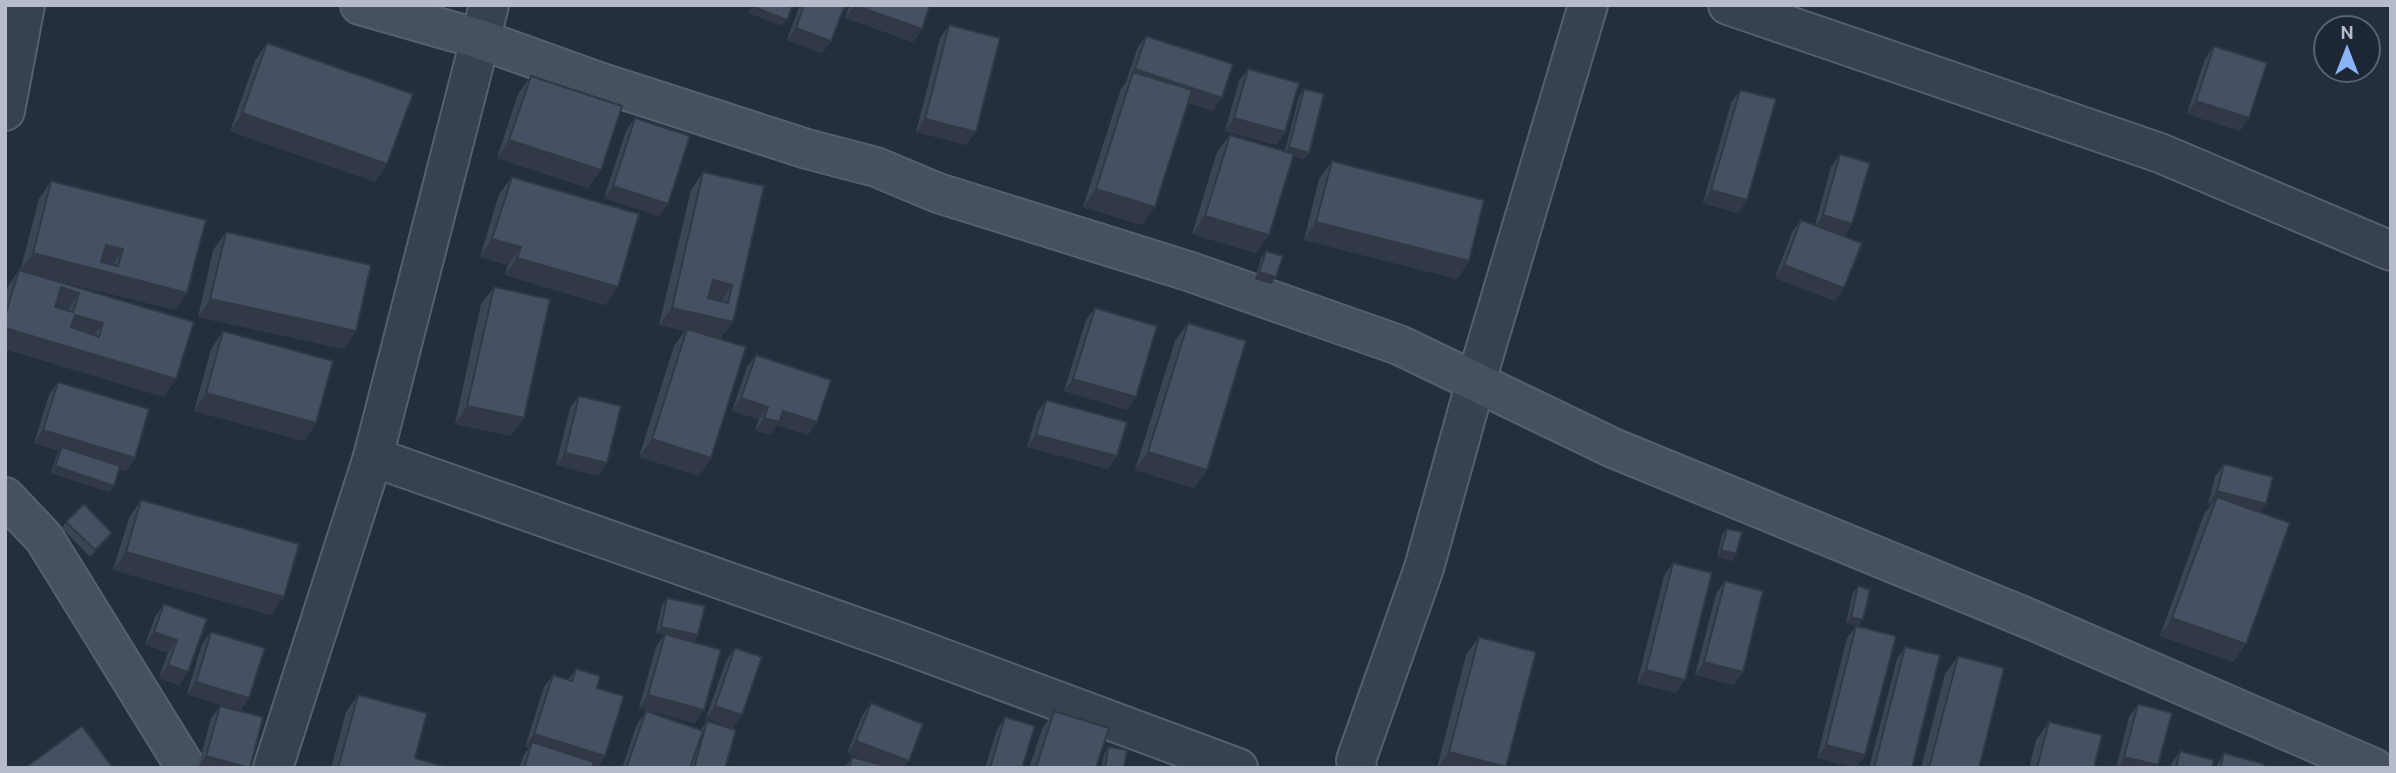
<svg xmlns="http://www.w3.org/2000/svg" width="2396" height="773" viewBox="0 0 2396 773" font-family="Overpass,sans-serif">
<rect width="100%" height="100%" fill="#242f3e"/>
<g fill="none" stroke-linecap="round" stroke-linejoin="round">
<defs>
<g id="street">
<path d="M1728 5 2160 153 2391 251"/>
<path d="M5 111 25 5"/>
<path d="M373 457 896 641 1238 768"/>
<path d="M273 768 373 457 489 5"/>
<path d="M1357 768 1356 760 1424 568 1476 381 1588 5"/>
</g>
<g id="secondary">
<path d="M360 5 479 39 599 82 807 149 876 167 938 193 1188 271 1399 345 1613 448 2032 620 2374 768"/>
<path d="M5 497 44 538 186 768"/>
</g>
</defs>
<use href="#street" stroke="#565f6c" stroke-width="42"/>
<use href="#secondary" stroke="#565f6c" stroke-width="42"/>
<use href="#street" stroke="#38414e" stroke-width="38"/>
<use href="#secondary" stroke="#465061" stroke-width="38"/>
</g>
<g fill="#3b4654">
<path d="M800 5H849L845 11H843L831 41 822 53 787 40Z"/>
<path d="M850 5H930L922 29 913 42 845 18Z"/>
<path d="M949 25 967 145 916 132 940 38Z"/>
<path d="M1146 36 1213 111 1188 103 1142 225 1083 207 1121 89 1126 82 1137 49Z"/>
<path d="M267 43 375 182 230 131 255 61Z"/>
<path d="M2214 46 2240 131 2187 114 2205 59Z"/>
<path d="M1248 69 1285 132 1276 145 1225 131 1239 81Z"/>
<path d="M531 76 601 170 588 188 497 158 518 94Z"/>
<path d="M1304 89V159L1293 156 1269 235 1256 253 1192 234 1217 152 1230 135 1285 151 1299 96Z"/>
<path d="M1740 90 1747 200 1738 213 1703 203 1731 103Z"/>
<path d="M635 118 659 216 604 198 626 131Z"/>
<path d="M1840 154 1852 224 1844 236V288L1835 301 1775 278 1792 232 1801 220 1815 225 1831 167Z"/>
<path d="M1332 161 1469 261 1457 279 1304 240 1319 179Z"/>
<path d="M703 172 764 186 721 339 711 458 699 476 639 457 674 346 685 331 659 325 691 190Z"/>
<path d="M512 177 618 287 605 305 505 275 508 265 480 257 499 194Z"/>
<path d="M51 181 187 293 175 310 34 275 194 322 176 379 164 397 5 349V293L7 288 19 270 20 271 39 199Z"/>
<path d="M226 232 356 331 344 349 198 317 213 250Z"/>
<path d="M1266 251 1276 277 1271 284 1255 279 1261 258Z"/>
<path d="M494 287 511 436 455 424 481 304Z"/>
<path d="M1095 308 1127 410 1064 391 1086 320Z"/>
<path d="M1188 323 1207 470 1194 488 1135 470 1175 341Z"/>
<path d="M223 331 316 423 304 441 194 411 211 349Z"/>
<path d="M756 355 808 435 777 425 770 435 755 430 759 419 732 411 747 367Z"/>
<path d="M58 382 135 458 126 471 120 469 109 492 51 473 57 454 59 451 34 443 49 395Z"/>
<path d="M579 396 607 463 598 476 556 465 570 408Z"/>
<path d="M1046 400 1117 456 1108 469 1027 447 1037 413Z"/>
<path d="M2224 464 2260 512 2246 644 2233 662 2160 636 2204 514 2211 505 2208 504 2215 477Z"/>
<path d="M141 500 271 615 113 570 129 518Z"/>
<path d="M66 522 108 539 90 557 62 528Z"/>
<path d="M1727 529 1736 554 1732 561 1717 557 1722 535Z"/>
<path d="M1673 563 1676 693 1637 683 1664 576Z"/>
<path d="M1725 581 1734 685 1695 675 1716 594Z"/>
<path d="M1858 586V626L1865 755 1856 768 1817 758 1847 638 1856 626 1846 623 1853 593Z"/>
<path d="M667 598 698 635 694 641 684 639 695 723 639 708 656 647 664 635 656 633 662 605Z"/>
<path d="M164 604 188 672 179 685 159 678 168 653 145 644 155 617Z"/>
<path d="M211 632 249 698 240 711 187 694 202 644Z"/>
<path d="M1479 637 1506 768H1437L1466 655Z"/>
<path d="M1905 647 1912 768H1869L1897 659Z"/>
<path d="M735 648 733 728 706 718 726 661Z"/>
<path d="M1958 656 1979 768H1921L1945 674Z"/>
<path d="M576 669 597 688 605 756 597 768H519L524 755 529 748 525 747 544 687 553 675 568 680Z"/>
<path d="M358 695 415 758 449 768H331L346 712Z"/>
<path d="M871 703 904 768H845L852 757 867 761 847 753 862 716Z"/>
<path d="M2138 704 2156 768H2116L2129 717Z"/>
<path d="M220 706 250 768H198L211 718Z"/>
<path d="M646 711 700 731 707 721 725 768H622L637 724Z"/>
<path d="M1054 711 1096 768H1029L1042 729Z"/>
<path d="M1005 717 1022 768H985L997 730Z"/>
<path d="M2049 722 2094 768H2029L2036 740Z"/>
<path d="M1108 747 1124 768H1101L1104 754Z"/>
<path d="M2180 751 2212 768H2170L2171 764Z"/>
<path d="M2224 753 2263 768H2215Z"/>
</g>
<g fill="#303945">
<path d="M822 5H849L845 11Z"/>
<path d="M752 6 787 20 782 26 748 13Z"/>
<path d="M854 6 922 29 913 42 845 18Z"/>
<path d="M796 28 831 41 822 53 787 40Z"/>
<path d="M1135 69 1222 98 1213 111 1129 83 1133 72 1126 82Z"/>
<path d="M2196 101 2249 118 2240 131 2187 114Z"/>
<path d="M242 113 387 164 375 182 230 131Z"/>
<path d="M1234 118 1285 132 1276 145 1225 131Z"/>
<path d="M925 119 976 132 967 145 916 132Z"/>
<path d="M509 140 601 170 588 188 497 158Z"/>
<path d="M1289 147 1309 153 1304 159 1284 154Z"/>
<path d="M613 186 668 204 659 216 604 198Z"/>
<path d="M1096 189 1155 207 1142 225 1083 207Z"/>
<path d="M1711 190 1747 200 1738 213 1703 203Z"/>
<path d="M1823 215 1852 224 1844 236 1814 228Z"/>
<path d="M1205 216 1269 235 1256 253 1192 234Z"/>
<path d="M1316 222 1469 261 1457 279 1304 240Z"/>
<path d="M492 239 521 247 508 265 480 257Z"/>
<path d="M106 245 123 249 111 267 93 263Z"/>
<path d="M33 253 187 293 175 310 20 271Z"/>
<path d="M517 258 618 287 605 305 505 275Z"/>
<path d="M1784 265 1844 288 1835 301 1775 278Z"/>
<path d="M1259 272 1276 277 1271 284 1255 279Z"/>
<path d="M713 280 732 285 720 303 700 298Z"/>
<path d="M61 287 79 293 67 311 49 305Z"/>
<path d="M210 299 356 331 344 349 198 317Z"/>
<path d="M672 308 733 322 720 339 687 329 685 331 659 325Z"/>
<path d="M75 315 103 323 90 341 62 332Z"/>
<path d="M5 328 176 379 164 397 5 349Z"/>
<path d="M1073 379 1136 397 1127 410 1064 391Z"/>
<path d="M206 393 316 423 304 441 194 411Z"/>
<path d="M741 398 768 407 759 419 732 411Z"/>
<path d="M467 406 524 418 511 436 455 424Z"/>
<path d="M783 411 817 422 808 435 777 425 770 435 755 430 764 418Z"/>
<path d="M43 430 135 458 126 471 60 451 62 447 59 451 34 443Z"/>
<path d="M1036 435 1117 456 1108 469 1027 447Z"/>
<path d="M652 439 711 458 699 476 639 457Z"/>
<path d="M1148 452 1207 470 1194 488 1135 470Z"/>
<path d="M565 453 607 463 598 476 556 465Z"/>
<path d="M55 466 114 486 109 492 51 473Z"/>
<path d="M2217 491 2266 504 2257 517 2217 497 2211 505 2208 504Z"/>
<path d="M112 533 108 539 90 557 95 550Z"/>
<path d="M1721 550 1736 554 1732 561 1717 557Z"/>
<path d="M126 552 284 597 271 615 113 570Z"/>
<path d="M1851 617 1863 620 1858 627 1846 623Z"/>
<path d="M2172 618 2246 644 2233 662 2160 636Z"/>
<path d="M661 627 698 635 694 641 656 633Z"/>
<path d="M154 632 177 640 168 653 145 644Z"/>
<path d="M1704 662 1743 672 1734 685 1695 675Z"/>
<path d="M168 665 188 672 179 685 159 678Z"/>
<path d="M1646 670 1685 680 1676 693 1637 683Z"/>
<path d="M196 682 249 698 240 711 187 694Z"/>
<path d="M648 695 704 710 695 723 639 708Z"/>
<path d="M715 706 742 715 733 728 706 718Z"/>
<path d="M534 734 605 756 597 768H592L530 748 532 742 529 748 525 747Z"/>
<path d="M856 741 909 761 904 768H885L847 753Z"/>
<path d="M1826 745 1865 755 1856 768 1817 758Z"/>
<path d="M1449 752 1506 767 1438 768Z"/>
<path d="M206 756 249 768H198Z"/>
<path d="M2124 757 2158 765 2156 768H2117Z"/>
</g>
<g fill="#455162" stroke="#303945" stroke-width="2" fill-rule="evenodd">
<path d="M753 5H793L787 20 752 6Z"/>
<path d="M804 5H845L831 41 796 28Z"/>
<path d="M854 5H930L922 29Z"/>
<path d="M949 25 1000 38 976 132 925 119Z"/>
<path d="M1146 36 1233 64 1222 98 1135 69Z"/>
<path d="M267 43 413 94 387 164 242 113Z"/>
<path d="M2214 46 2267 63 2249 118 2196 101Z"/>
<path d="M1248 69 1299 83 1285 132 1234 118Z"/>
<path d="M1133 72 1192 90 1155 207 1096 189Z"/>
<path d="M531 76 622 106 601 170 509 140Z"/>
<path d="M1304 89 1324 94 1309 153 1289 147Z"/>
<path d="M1740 90 1776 99 1747 200 1711 190Z"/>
<path d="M635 118 690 136 668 204 613 186Z"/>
<path d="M1230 135 1294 154 1269 235 1205 216Z"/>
<path d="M1840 154 1870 163 1852 224 1823 215Z"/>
<path d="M1332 161 1484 200 1469 261 1316 222Z"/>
<path d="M703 172 764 186 733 322 672 308ZM713 280 732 285 728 303 708 298Z"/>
<path d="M512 177 639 214 618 287 517 258 521 247 492 239Z"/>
<path d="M51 181 206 220 187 293 33 253ZM106 245 123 249 118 266 101 262Z"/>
<path d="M1801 220 1862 243 1844 288 1784 265Z"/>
<path d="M226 232 371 265 356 331 210 299Z"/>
<path d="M1266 251 1283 256 1276 277 1259 272Z"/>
<path d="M19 270 194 322 176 379 5 328V316ZM61 287 79 293 73 312 55 307ZM75 315 103 323 99 337 71 327Z"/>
<path d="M494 287 550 299 524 418 467 406Z"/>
<path d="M1095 308 1157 326 1136 397 1073 379Z"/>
<path d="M1188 323 1246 341 1207 470 1148 452Z"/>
<path d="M687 329 746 347 711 458 652 439Z"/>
<path d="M223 331 333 361 316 423 206 393Z"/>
<path d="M756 355 831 380 817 422 783 411 779 422 764 418 768 407 741 398Z"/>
<path d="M58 382 149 409 135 458 43 430Z"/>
<path d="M579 396 621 406 607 463 565 453Z"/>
<path d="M1046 400 1127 422 1117 456 1036 435Z"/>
<path d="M62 447 120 466 114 486 55 466Z"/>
<path d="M2224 464 2273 477 2266 504 2217 491Z"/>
<path d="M2217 497 2290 523 2246 644 2172 618Z"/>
<path d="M141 500 299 544 284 597 126 552Z"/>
<path d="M84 504 112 533 95 550 66 522Z"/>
<path d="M1727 529 1742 532 1736 554 1721 550Z"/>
<path d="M1673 563 1712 573 1685 680 1646 670Z"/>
<path d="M1725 581 1763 591 1743 672 1704 662Z"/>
<path d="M1858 586 1870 590 1863 620 1851 617Z"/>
<path d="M667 598 705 606 698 635 661 627Z"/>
<path d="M164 604 207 619 188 672 168 665 177 640 154 632Z"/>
<path d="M1856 626 1896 636 1865 755 1826 745Z"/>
<path d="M211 632 265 648 249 698 196 682Z"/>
<path d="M665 634 721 650 704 710 648 695Z"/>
<path d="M1479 637 1536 652 1506 767 1449 752Z"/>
<path d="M1905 647 1940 655 1912 768H1874Z"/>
<path d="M735 648 762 657 742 715 715 706Z"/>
<path d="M1958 656 2004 668 1979 768H1929Z"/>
<path d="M576 669 600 676 597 688 624 696 605 756 534 734 553 675 572 681Z"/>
<path d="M358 695 427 713 415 758 449 768H338Z"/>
<path d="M871 703 923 724 909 761 856 741Z"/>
<path d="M2138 704 2172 713 2158 765 2124 757Z"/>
<path d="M220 706 263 717 250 768 206 756Z"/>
<path d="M646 711 703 731 690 768H631L627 766Z"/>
<path d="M1054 711 1109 728 1096 768H1036Z"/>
<path d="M1005 717 1035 726 1022 768H990Z"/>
<path d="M707 721 736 730 725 768H694Z"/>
<path d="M2049 722 2102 735 2094 768H2037Z"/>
<path d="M82 726 113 768H25Z"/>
<path d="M532 742 594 762 592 768H524Z"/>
<path d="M1108 747 1127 750 1124 768H1105Z"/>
<path d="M2180 751 2214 760 2212 768H2176Z"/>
<path d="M2224 753 2264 764 2263 768H2220Z"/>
<path d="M852 757 893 768H849Z"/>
</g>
<rect width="2396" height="773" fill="none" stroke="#b4bcc9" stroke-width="14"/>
<g transform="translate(2347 49)"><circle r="33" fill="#1d2633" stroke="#59626f" stroke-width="2"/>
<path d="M0-5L12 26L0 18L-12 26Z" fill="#8ab4f8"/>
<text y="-10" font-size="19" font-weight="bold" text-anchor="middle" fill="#b4bcc9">N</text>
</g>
</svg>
